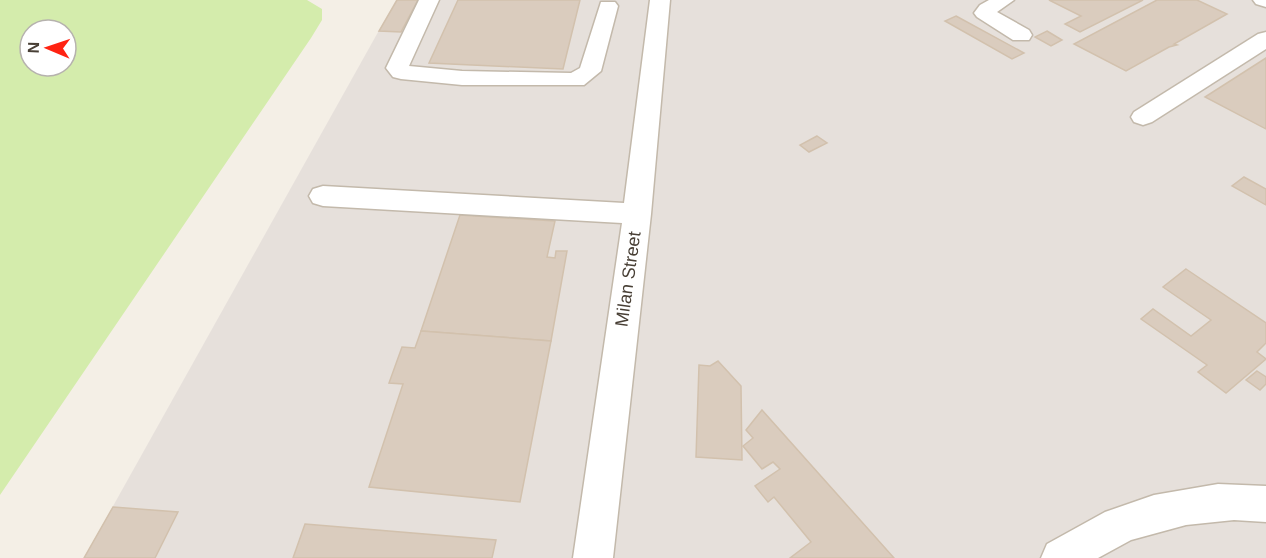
<svg xmlns="http://www.w3.org/2000/svg" width="1266" height="558" viewBox="0 0 1266 558" font-family="Arial,sans-serif">
<rect width="100%" height="100%" fill="#f4efe6"/>
<path fill="#e6e0db" d="M396 0H1266V558H84Z"/>
<path fill="#d4ecac" fill-rule="evenodd" d="M0 0H307L322 9V20L311 38 0 495ZM30 30H66V66H30Z"/>
<g fill="#daccbe" stroke="#d2c1ad" stroke-width="1.5">
<path d="M397 0H418L401 32 379 31Z"/>
<path d="M458 0H580L563 69 429 63Z"/>
<path d="M1049 0H1143L1080 32 1065 24 1081 16Z"/>
<path d="M1157 0H1197L1227 14 1174 44 1177 45 1169 47 1126 71 1074 44Z"/>
<path d="M956 16 1024 53 1012 59 945 21Z"/>
<path d="M1047 31 1062 40 1051 46 1035 37Z"/>
<path d="M1266 58V129L1205 97Z"/>
<path d="M817 136 827 143 809 152 800 145Z"/>
<path d="M1244 177 1266 189V205L1232 186Z"/>
<path d="M460 215 555 221 547 257 555 258 556 251H567L551 341 421 331Z"/>
<path d="M1186 269 1266 323V343L1257 352 1266 359 1226 393 1198 372 1207 365 1141 319 1153 309 1191 336 1211 320 1163 287Z"/>
<path d="M421 331 551 341 520 502 369 487 403 384 389 383 402 347 415 348Z"/>
<path d="M718 361 741 386 742 460 696 457 699 365 710 366Z"/>
<path d="M1257 371 1266 377V384L1260 390 1246 380Z"/>
<path d="M762 410 894 558H790L811 542 774 497 768 502 755 486 780 469 773 462 762 469 743 446 753 438 746 430Z"/>
<path d="M113 507 178 512 155 558H84Z"/>
<path d="M305 524 496 540 492 558H293Z"/>
</g>
<g fill="none" stroke-linecap="round" stroke-linejoin="round">
<defs>
<g id="minor">
<path d="M419 0H439L409 66 462 71 571 73 580 68 601 2H615L618 6 601 71 584 85H462L401 79 393 77 386 68Z"/>
<path d="M650 0H670L651 214 613 558H573L622 223 323 206 313 203 309 196 313 189 323 186 624 203Z"/>
<path d="M989 0H1014L997 12 1029 30 1032 35 1029 40H1013L977 17 974 13 980 5Z"/>
<path d="M1253 0H1266V7L1256 4Z"/>
<path d="M1266 32V49L1152 122 1143 125 1134 122 1131 117 1134 112 1258 34Z"/>
<path d="M1218 484 1266 486V522L1234 520 1186 525 1131 540 1098 558H1041L1047 544 1105 512 1154 495Z"/>
</g>
</defs>
<use href="#minor" stroke="#c3b9ab" stroke-width="3"/>
<use href="#minor" fill="#fff" fill-rule="evenodd"/>
</g>
<g text-anchor="middle" stroke-width="5" stroke-linejoin="round" paint-order="stroke">
<g font-size="18" fill="#483f35" stroke="#fff">
<text transform="translate(628 279) rotate(-82)" y="6">Milan Street</text>
</g>
</g>
<g transform="translate(48 48) rotate(272)"><circle r="28" fill="#ffffff" stroke="#b6b2ae" stroke-width="1.5"/>
<path d="M0-4.5L10 22L0 15L-10 22Z" fill="#ff2312"/>
<text y="-9" font-size="16" font-weight="bold" text-anchor="middle" fill="#483f35">N</text>
</g>
</svg>
